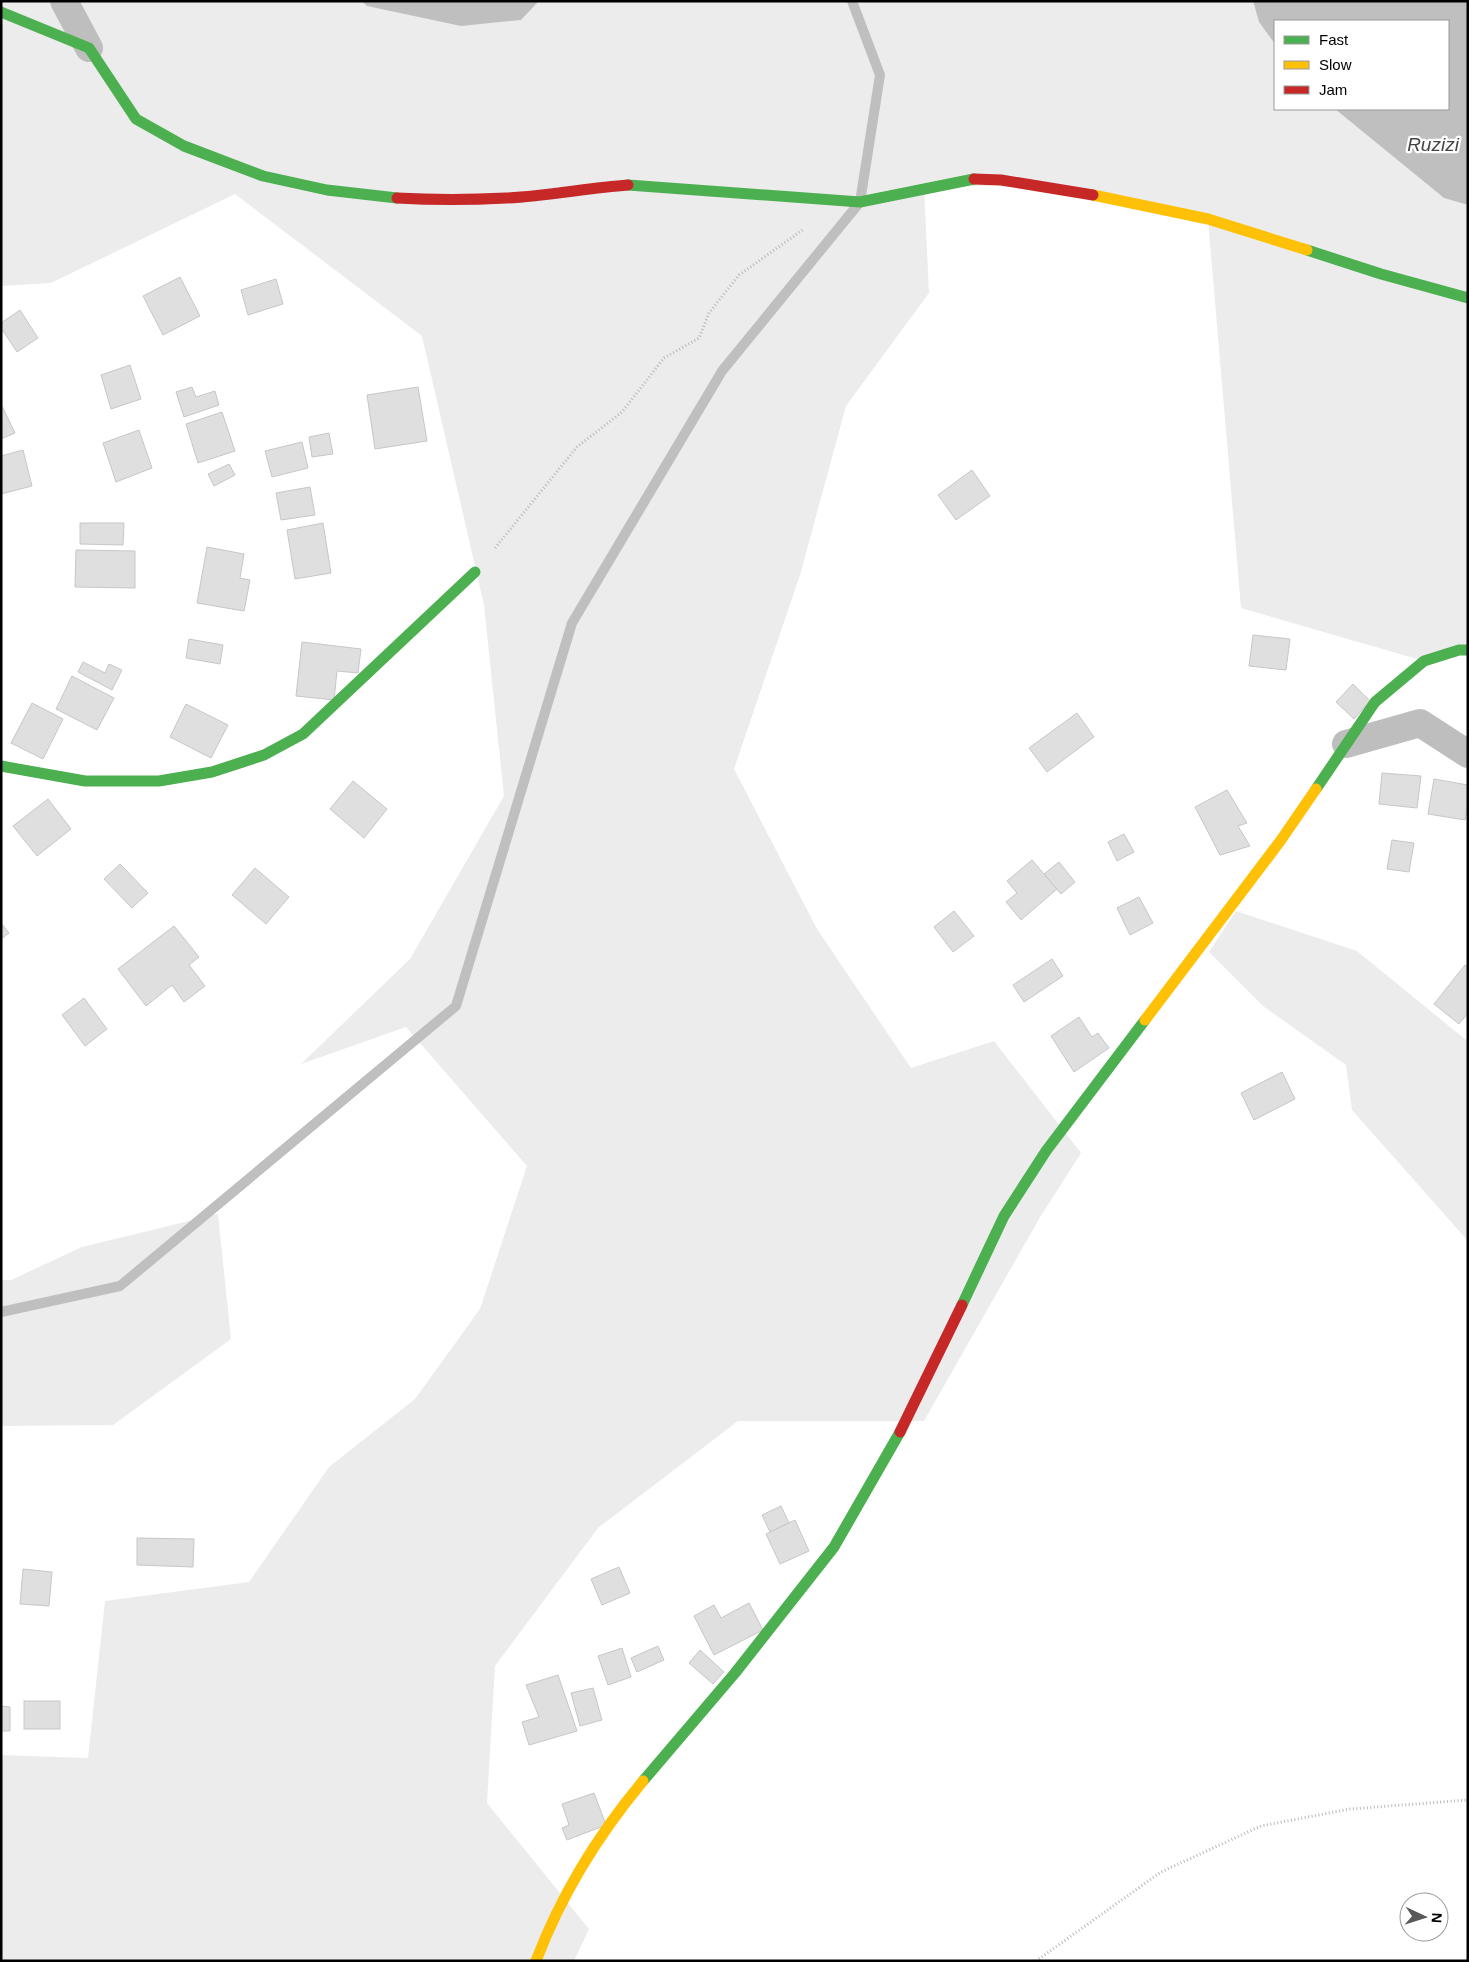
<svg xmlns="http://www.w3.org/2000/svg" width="1469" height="1962" viewBox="0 0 1469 1962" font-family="Arial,sans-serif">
<rect width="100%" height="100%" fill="#fff"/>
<g fill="#ececec">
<path d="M1 1H361L367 6 521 20 539 1H1253L1259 22 1275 44V109H1335L1444 198 1468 205V650L1424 661 1241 608 1208 219 1039 185 924 187 929 293 846 406 800 575 734 769 817 929 911 1068 994 1041 1081 1153 1039 1219 924 1421H738L598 1528 495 1666 487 1803 589 1929 574 1961H1V1755L88 1758 105 1601 249 1582 329 1467 415 1399 480 1309 527 1166 406 1027 301 1064 410 959 504 796 484 605 422 336 235 194 51 283 1 286Z"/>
<path d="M1236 911 1357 951 1466 1040H1468V1241L1352 1110 1346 1065 1263 1006 1209 952Z"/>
<path d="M218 1214 231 1339 113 1425 1 1426V1280H11L82 1247Z"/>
</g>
<g fill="#bfbfbf">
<path d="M361 1H539L521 20 461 26 367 6Z"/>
<path d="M1253 1H1468V205L1444 198 1335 109H1448V21H1275V44L1259 22Z"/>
</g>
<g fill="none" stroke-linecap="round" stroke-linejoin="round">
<path stroke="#bfbfbf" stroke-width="10" d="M1 1312 120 1286 456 1006 572 623 722 371 860 202 880 75 852 1"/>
</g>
<g fill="#dfdfdf" stroke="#c7c7c7">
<path d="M180 277 200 316 163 335 143 296Z"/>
<path d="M276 279 283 304 248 315 241 290Z"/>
<path d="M20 310 38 338 17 352 1 328V323Z"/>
<path d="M130 365 141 399 111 409 101 375Z"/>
<path d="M192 387 196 397 215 391 219 405 184 417 176 392Z"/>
<path d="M418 387 427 441 375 449 367 395Z"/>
<path d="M1 404 15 433 1 439Z"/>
<path d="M222 412 235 451 198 463 186 424Z"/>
<path d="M139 430 152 468 116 482 103 443Z"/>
<path d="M329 433 333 454 312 457 309 437Z"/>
<path d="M302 442 308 468 272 477 265 451Z"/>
<path d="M23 450 32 486 1 494V456Z"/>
<path d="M229 464 235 475 214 486 208 474Z"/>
<path d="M972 470 990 496 956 520 938 495Z"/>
<path d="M310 487 315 515 281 520 276 493Z"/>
<path d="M80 523H124L123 545 80 544Z"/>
<path d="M323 523 331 573 295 579 287 530Z"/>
<path d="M207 547 244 554 240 578 250 580 244 611 197 603Z"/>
<path d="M76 550 135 551V588L75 587Z"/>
<path d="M1253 635 1290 639 1286 670 1249 666Z"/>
<path d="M189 639 223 645 220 664 186 658Z"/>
<path d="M302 642 361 649 358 673 337 671 334 700 296 696Z"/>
<path d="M83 662 105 673 109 664 122 670 112 690 78 672Z"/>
<path d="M72 676 114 698 97 730 56 709Z"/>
<path d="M1353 684 1370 701 1354 719 1336 702Z"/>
<path d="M32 703 63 719 43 759 11 743Z"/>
<path d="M186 704 228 725 211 758 170 737Z"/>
<path d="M1077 713 1094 737 1047 772 1029 748Z"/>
<path d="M1382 773 1421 776 1417 808 1379 804Z"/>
<path d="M1434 779 1468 785V803L1465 820 1428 814Z"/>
<path d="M353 781 387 809 364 838 330 809Z"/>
<path d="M1227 790 1247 823 1238 826 1250 846 1220 855 1195 807Z"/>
<path d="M48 799 71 829 37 856 13 826Z"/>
<path d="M1124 834 1134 852 1117 861 1108 842Z"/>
<path d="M1392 840 1414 843 1409 872 1387 869Z"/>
<path d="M1032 860 1057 889 1021 920 1006 902 1017 893 1007 881Z"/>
<path d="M1059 862 1075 882 1061 894 1044 874Z"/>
<path d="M120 864 148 893 132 908 104 879Z"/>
<path d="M255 868 289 897 266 924 232 895Z"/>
<path d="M1139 897 1153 923 1130 935 1117 908Z"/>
<path d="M954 911 974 936 953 952 934 927Z"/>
<path d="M1 923 9 933 1 939Z"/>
<path d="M174 926 199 957 189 965 205 986 184 1002 172 985 146 1006 118 969Z"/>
<path d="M1052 959 1063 976 1024 1002 1013 985Z"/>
<path d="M1465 965 1468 967V1013L1459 1024 1434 1004Z"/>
<path d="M84 998 107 1029 85 1046 62 1015Z"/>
<path d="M1079 1017 1092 1037 1098 1033 1109 1048 1074 1072 1051 1036Z"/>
<path d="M1282 1072 1295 1099 1254 1120 1241 1093Z"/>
<path d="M781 1506 789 1523 770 1532 762 1515Z"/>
<path d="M795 1520 809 1551 780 1564 766 1534Z"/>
<path d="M137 1538 194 1539 193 1567 137 1565Z"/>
<path d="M619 1567 630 1593 602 1605 591 1579Z"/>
<path d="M23 1569 52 1572 49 1606 20 1604Z"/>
<path d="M749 1603 763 1630 714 1655 694 1616 714 1605 721 1618Z"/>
<path d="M658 1646 664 1660 637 1672 631 1658Z"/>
<path d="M622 1648 631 1677 608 1685 598 1656Z"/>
<path d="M700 1650 724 1672 713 1684 689 1663Z"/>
<path d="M558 1675 577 1731 529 1745 522 1722 539 1717 526 1685Z"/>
<path d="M593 1688 602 1720 580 1726 571 1693Z"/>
<rect x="24" y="1701" width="36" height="28"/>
<path d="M1 1706 10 1707V1731H1Z"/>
<path d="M594 1793 606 1825 567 1840 562 1828 569 1825 562 1804Z"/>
</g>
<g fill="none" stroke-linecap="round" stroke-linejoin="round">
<g stroke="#b9b9b9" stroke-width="3" stroke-dasharray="1 2.5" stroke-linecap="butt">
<path d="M495 548 577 447 622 412 664 358 699 338 709 313 739 275 804 229"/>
<path d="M1036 1961 1161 1872 1261 1826 1350 1809 1468 1800"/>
</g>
<g stroke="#bebebe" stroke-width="28">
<path d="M64 1 89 48"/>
<path d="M1346 744 1420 723 1468 754"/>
</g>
<g stroke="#4caf50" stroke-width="11">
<path d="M1 12 89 48 136 119 184 146 263 176 327 190 397 198"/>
<path d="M628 185 860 202 974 179"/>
<path d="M1307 250 1381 274 1468 298"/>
<path d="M1 766 85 781H159L212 772 264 755 303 734 475 572"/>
<path d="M1316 789 1375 702 1424 661 1459 650H1468"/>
<path d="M962 1305 1004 1216 1046 1151 1145 1020"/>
<path d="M643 1781 735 1673 834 1547 900 1432"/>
</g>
<g stroke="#ffc107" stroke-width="11">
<path d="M1093 195 1208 219 1307 250"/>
<path d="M1145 1020 1281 840 1316 789"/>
<path d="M536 1961C561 1895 598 1835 643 1781"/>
</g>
<g stroke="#c62828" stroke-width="11">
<path d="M974 179 1001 180 1093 195"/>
<path d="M397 198C433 200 469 200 506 198 547 196 587 188 628 185"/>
<path d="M900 1432 962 1305"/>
</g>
</g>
<g text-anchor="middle" stroke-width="4.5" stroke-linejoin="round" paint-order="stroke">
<g font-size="19" font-style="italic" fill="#444" stroke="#fff">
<text x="1433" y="151">Ruzizi</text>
</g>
</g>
<rect width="1469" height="1962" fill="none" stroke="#000000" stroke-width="5"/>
<rect x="1274" y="20" width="175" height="90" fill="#ffffff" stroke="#999999"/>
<rect x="1284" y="36" width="25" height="8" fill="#4caf50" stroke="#999999"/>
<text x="1319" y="45" font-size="15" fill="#000000">Fast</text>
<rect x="1284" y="61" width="25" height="8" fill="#ffc107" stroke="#999999"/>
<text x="1319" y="70" font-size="15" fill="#000000">Slow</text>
<rect x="1284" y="86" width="25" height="8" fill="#c62828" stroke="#999999"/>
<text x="1319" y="95" font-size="15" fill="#000000">Jam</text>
<g transform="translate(1424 1917) rotate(94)"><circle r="24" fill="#ffffff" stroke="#999999"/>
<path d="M0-4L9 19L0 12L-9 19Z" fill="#595959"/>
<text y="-8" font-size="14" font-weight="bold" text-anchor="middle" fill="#000000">N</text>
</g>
</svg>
